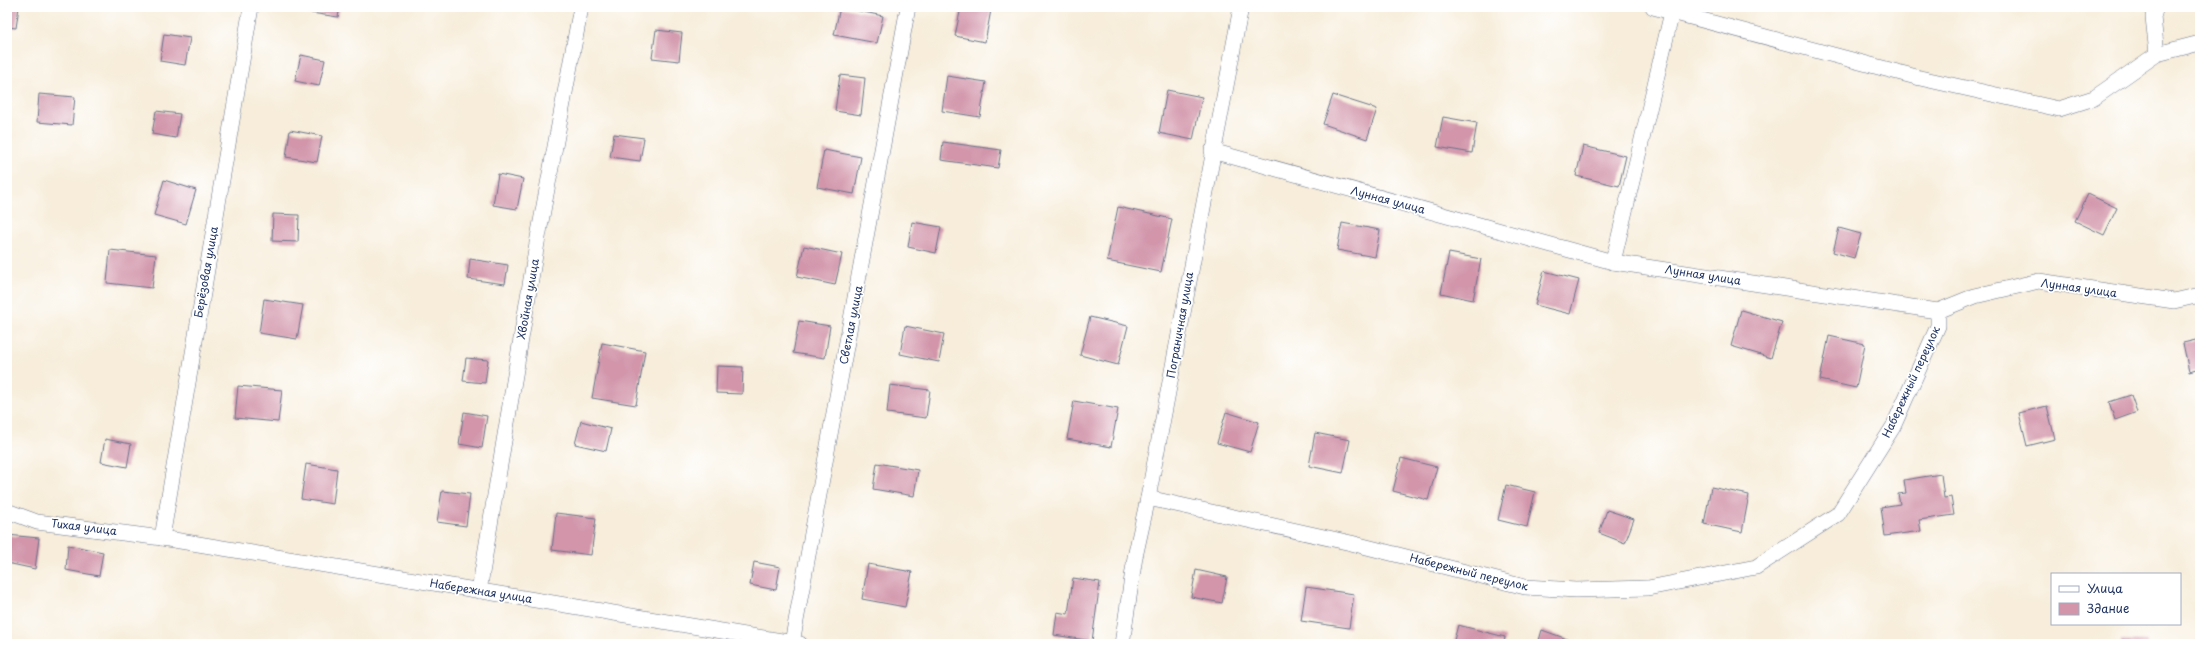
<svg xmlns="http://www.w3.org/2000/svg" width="2207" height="651" viewBox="0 0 2207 651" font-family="'Playpen Sans',sans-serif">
<rect width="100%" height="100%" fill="#fff"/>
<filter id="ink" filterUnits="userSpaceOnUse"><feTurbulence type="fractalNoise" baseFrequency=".025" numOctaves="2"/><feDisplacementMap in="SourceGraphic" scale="8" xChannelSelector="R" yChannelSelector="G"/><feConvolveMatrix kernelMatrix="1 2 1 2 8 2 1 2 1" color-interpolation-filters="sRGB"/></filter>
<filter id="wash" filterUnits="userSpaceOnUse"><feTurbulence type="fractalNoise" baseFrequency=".012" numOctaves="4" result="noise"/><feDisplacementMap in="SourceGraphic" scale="16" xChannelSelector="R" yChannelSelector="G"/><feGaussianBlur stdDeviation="0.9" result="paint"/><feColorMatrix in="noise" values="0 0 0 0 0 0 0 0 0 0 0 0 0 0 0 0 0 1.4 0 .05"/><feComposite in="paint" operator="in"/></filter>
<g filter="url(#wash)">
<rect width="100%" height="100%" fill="#f7edda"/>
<g id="blocks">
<g fill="#d295aa">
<path d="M7 7H19L16 28 7 27Z"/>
<path d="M312 7H340L338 17 311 13Z"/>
<path d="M840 7 883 16 877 43 834 35Z"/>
<path d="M961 7 991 10 985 42 955 36Z"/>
<path d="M656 30 682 33 679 61 652 58Z"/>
<path d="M164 34 190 38 185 65 160 61Z"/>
<path d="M301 55 325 60 319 86 295 81Z"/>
<path d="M840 75 865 78 861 115 835 111Z"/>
<path d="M947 76 986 82 980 117 942 111Z"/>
<path d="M1167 90 1202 97 1193 140 1159 133Z"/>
<path d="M39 94 75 97 72 125 37 122Z"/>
<path d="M1333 95 1377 109 1367 139 1323 124Z"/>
<path d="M156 111 180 114 176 138 152 134Z"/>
<path d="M1443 117 1477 123 1472 153 1437 147Z"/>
<path d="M290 130 322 136 317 162 286 157Z"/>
<path d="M614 134 644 138 640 161 610 157Z"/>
<path d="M943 142 1001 150 998 168 941 160Z"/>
<path d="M1583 146 1626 156 1619 186 1576 176Z"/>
<path d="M824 150 861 157 854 194 817 187Z"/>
<path d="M498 174 523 179 517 209 493 205Z"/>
<path d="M164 180 196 190 186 224 154 215Z"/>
<path d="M2088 194 2117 208 2104 235 2075 221Z"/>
<path d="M1118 207 1172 219 1161 272 1107 261Z"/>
<path d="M273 214 299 215 298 242 272 241Z"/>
<path d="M912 222 941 227 936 253 908 247Z"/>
<path d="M1342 223 1380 230 1375 257 1337 250Z"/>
<path d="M1839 228 1861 234 1854 258 1833 252Z"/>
<path d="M804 246 842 254 835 285 797 277Z"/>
<path d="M110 250 156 255 152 288 107 283Z"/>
<path d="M1449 253 1481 259 1473 300 1441 293Z"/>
<path d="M470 259 508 265 505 284 468 279Z"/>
<path d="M1544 271 1579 280 1570 314 1535 305Z"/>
<path d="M264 299 303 305 297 339 259 333Z"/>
<path d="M1741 310 1782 322 1771 358 1731 346Z"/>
<path d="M1090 317 1128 326 1118 365 1080 355Z"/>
<path d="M799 321 830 326 825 358 793 353Z"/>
<path d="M905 326 944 334 939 362 900 354Z"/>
<path d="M1829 336 1865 344 1856 388 1820 380Z"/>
<path d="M2200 339V369L2189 372 2183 343Z"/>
<path d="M602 343 645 351 636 405 592 398Z"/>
<path d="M466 358 488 360 485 383 463 381Z"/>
<path d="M717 366 743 367 742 394 716 393Z"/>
<path d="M890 385 930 390 926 418 887 413Z"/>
<path d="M238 386 282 390 278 422 235 418Z"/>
<path d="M2131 395 2137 412 2115 420 2109 402Z"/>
<path d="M1074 401 1118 409 1111 447 1067 439Z"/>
<path d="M2047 406 2055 439 2027 446 2019 413Z"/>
<path d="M464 412 487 416 482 448 459 444Z"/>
<path d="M1226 412 1259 422 1250 452 1217 443Z"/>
<path d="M581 421 611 429 606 451 575 444Z"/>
<path d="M1315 433 1350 440 1343 473 1309 466Z"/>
<path d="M105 439 131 444 127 467 101 462Z"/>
<path d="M1401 458 1437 467 1428 500 1393 491Z"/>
<path d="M877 463 918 470 914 496 873 489Z"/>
<path d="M306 464 337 469 333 504 301 499Z"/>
<path d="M1941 474 1944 498 1951 497 1954 515 1919 520 1921 531 1885 536 1881 507 1900 504 1898 494 1906 493 1904 480Z"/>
<path d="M1506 485 1535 492 1527 527 1498 520Z"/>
<path d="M1711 487 1749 495 1742 532 1704 524Z"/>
<path d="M442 491 470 494 466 526 437 522Z"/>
<path d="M1607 510 1634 519 1625 543 1599 533Z"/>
<path d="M556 513 596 518 591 555 552 550Z"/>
<path d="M7 535 39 538 35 569 7 563Z"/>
<path d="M68 545 103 552 99 576 66 570Z"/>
<path d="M754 562 780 567 776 590 750 585Z"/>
<path d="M868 564 912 572 905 607 862 599Z"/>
<path d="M1196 570 1227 577 1222 603 1191 597Z"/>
<path d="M1073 578 1100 582 1092 641 1054 635 1057 612 1068 614Z"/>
<path d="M1306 587 1354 594 1349 628 1301 621Z"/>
<path d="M1458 625 1505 637 1504 644H1453Z"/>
<path d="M1542 630 1567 639 1566 644H1538Z"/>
<path d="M2122 640 2147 641V644H2122Z"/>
</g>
</g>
</g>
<g filter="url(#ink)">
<use href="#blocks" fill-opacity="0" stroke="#687289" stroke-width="1"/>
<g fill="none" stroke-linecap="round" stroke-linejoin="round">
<defs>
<g id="minor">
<path d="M1653 7 1920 78 2059 109 2094 98 2157 54 2200 43"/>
<path d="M2156 7 2153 17 2157 54"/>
<path d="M1212 151 1613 262 1938 311 1975 296 2039 281 2174 301 2200 295"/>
<path d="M1613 262 1672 12"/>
<path d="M1148 498 1351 543 1525 587 1576 590 1648 588 1756 567 1838 514 1893 427 1938 326V311"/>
<path d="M7 511 37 522 162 538 800 644"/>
<path d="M162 538 251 7"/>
<path d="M479 591 537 243 581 7"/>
<path d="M792 643 908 7"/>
<path d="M1122 644 1135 557 1148 498 1241 7"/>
</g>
</defs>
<use href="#minor" stroke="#687289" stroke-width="16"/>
<use href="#minor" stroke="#fff" stroke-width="15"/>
</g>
</g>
<g text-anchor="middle" stroke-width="3.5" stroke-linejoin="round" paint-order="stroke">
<g font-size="11" fill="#1b2f5e" stroke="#fff">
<text transform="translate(1388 200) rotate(15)" y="4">Лунная улица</text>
<text transform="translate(206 272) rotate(-80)" y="4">Берёзовая улица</text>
<text transform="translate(1703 275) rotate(9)" y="4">Лунная улица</text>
<text transform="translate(2079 288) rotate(8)" y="4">Лунная улица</text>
<text transform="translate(528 299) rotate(-80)" y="4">Хвойная улица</text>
<text transform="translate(851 325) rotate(-79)" y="4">Светлая улица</text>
<text transform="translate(1180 325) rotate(-80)" y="4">Пограничная улица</text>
<text transform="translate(1911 382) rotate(-65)" y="4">Набережный переулок</text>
<text transform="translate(84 527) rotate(7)" y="4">Тихая улица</text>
<text transform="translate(1469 572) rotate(14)" y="4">Набережный переулок</text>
<text transform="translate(481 591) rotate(9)" y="4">Набережная улица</text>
</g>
</g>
<rect width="2207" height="651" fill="none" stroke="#fff" stroke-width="24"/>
<rect x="2051" y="573" width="130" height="52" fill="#ffffff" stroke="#a4acbf"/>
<rect x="2059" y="586" width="20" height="6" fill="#ffffff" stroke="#a4acbf"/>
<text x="2087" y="593" font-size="12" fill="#1b2f5e">Улица</text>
<rect x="2059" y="603" width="20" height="12" fill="#d295aa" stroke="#a4acbf"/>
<text x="2087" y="613" font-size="12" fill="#1b2f5e">Здание</text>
</svg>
